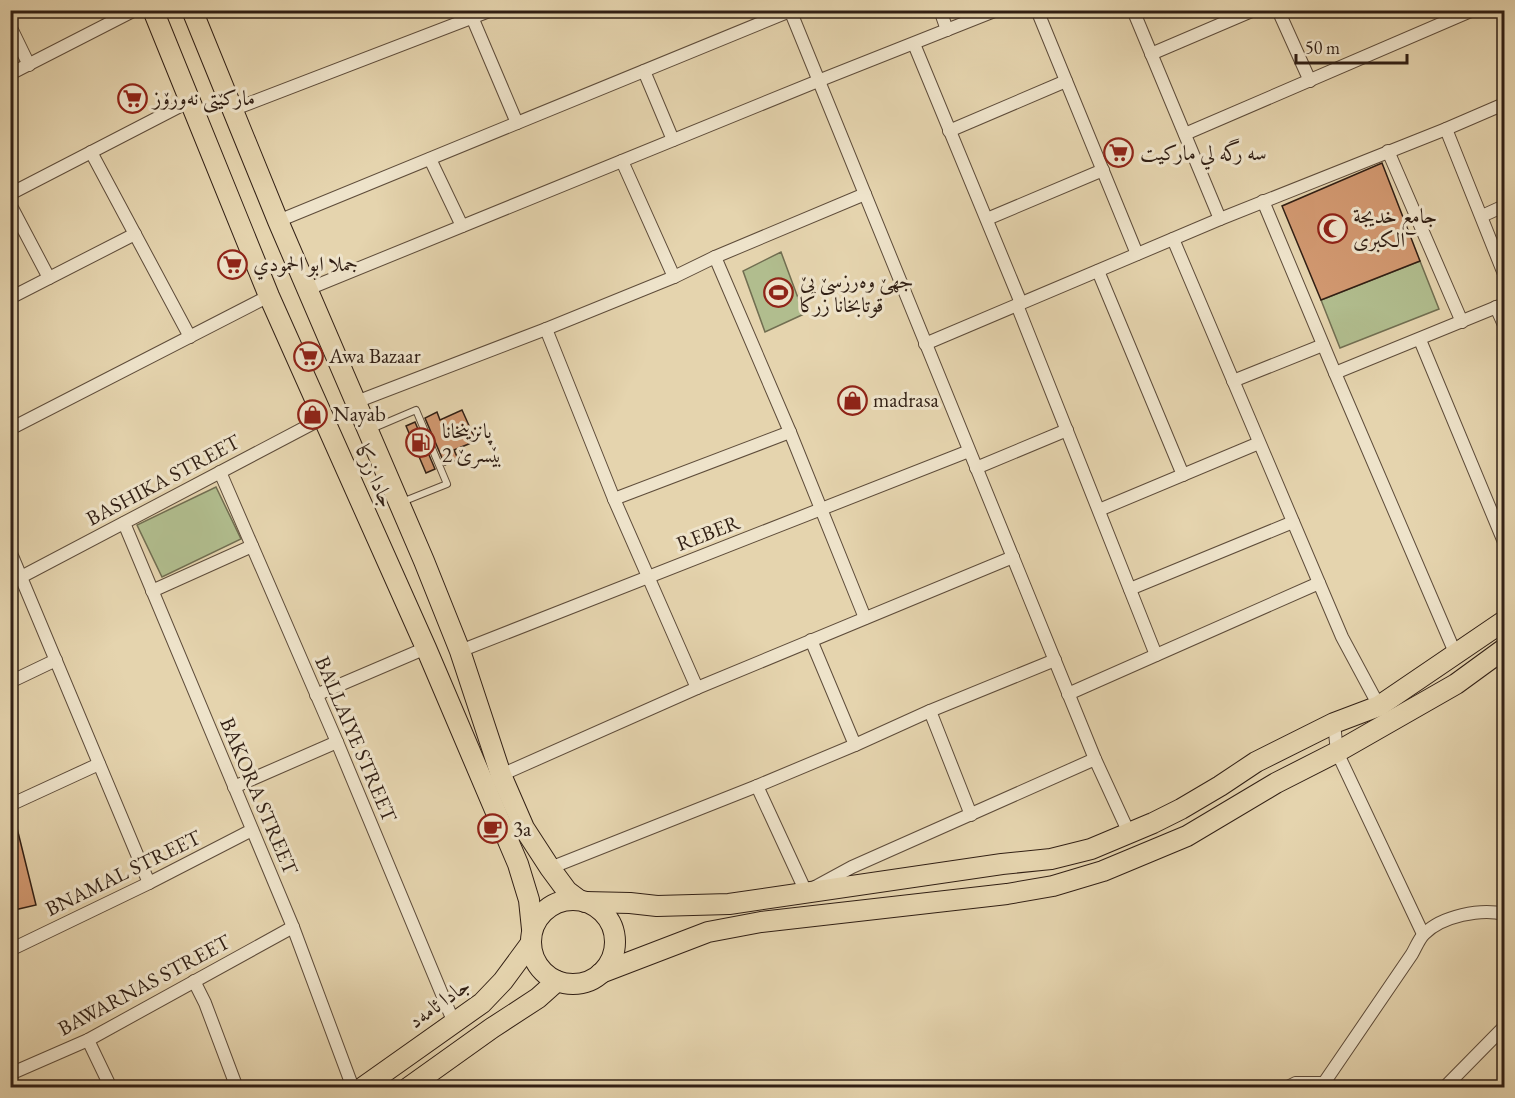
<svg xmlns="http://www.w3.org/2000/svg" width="1515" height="1098" viewBox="0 0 1515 1098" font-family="'EB Garamond',Amiri,serif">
<rect width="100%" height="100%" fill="#e5d4ae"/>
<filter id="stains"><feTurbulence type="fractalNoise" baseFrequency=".00333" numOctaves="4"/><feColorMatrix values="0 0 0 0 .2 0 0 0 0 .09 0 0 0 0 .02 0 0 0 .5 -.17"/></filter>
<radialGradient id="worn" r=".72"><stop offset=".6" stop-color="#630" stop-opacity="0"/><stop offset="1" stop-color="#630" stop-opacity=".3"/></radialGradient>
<g fill="#b1bd8e" stroke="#716e51" stroke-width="1.5">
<path d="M781 252 804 314 765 332 743 271Z"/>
<path d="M1420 261 1439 309 1340 348 1321 300Z"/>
<path d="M216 487 241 539 162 577 137 525Z"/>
</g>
<g fill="#d19870" stroke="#311f14" stroke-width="1.5">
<path d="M1382 163 1420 261 1321 300 1282 206Z"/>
<path d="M462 410 476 441 454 450 458 459 445 465 425 418 437 412 440 420Z"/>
<path d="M415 422 435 469 426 473 406 426Z"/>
<path d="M15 820 36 905 10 911V821Z"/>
</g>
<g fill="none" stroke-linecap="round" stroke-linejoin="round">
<defs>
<g id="lane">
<path d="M369 430 416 410 447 484 402 502"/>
<path d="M1279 1088 1295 1080H1326"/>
</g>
<g id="street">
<path d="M469 10 517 123"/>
<path d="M790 10 1095 759 1129 833"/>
<path d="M940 10 947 30"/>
<path d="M1037 10 1137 254"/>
<path d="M1133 10 1220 219"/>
<path d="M1278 10 1310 81"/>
<path d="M10 26 29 65"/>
<path d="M914 44 1021 303"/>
<path d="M1151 54 1254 10"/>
<path d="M644 71 673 140"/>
<path d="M10 74 135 10"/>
<path d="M232 110 492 10"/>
<path d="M1446 129 1504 274"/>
<path d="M949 131 1066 81"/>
<path d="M1185 134 1473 10"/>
<path d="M1388 151 1462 322"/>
<path d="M91 152 190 337"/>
<path d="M430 159 462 226"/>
<path d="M622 161 674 277"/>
<path d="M10 194 190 101"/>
<path d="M1263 201 1335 373 1456 655"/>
<path d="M10 204 49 278"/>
<path d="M1482 216 1504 206"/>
<path d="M987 219 1103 170"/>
<path d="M278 221 790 11"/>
<path d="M1173 239 1342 637 1379 706"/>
<path d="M715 257 790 432 865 618"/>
<path d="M1098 271 1183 475"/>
<path d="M308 289 818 81 997 10"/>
<path d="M10 298 135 234"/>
<path d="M1017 305 1156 655"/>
<path d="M1496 307 1504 325"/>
<path d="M546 329 614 499 697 688"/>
<path d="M1420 340 1504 542"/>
<path d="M925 344 1220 219 1446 129 1504 104"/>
<path d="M1335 373 1504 304"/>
<path d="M1233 381 1323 345"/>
<path d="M356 402 546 329 674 277 715 257 865 194"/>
<path d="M10 429 269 296"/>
<path d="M976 468 1067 430"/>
<path d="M220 472 337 742 454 1023"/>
<path d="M614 499 790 432"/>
<path d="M1099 510 1259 443"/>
<path d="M124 523 293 927 353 1088"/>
<path d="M10 551 149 883"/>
<path d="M21 577 323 418"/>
<path d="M1130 589 1293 522"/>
<path d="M152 591 252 546"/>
<path d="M811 640 855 745"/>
<path d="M460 651 969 451"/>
<path d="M10 682 56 660"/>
<path d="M1068 694 1319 583"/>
<path d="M316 695 426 648"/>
<path d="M930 711 971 815"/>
<path d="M1334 723 1337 752 1423 934"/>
<path d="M501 775 697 688 1013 557"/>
<path d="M757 786 806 892 852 867 1095 759"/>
<path d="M234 787 337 742"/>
<path d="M10 805 99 764"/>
<path d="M550 868 757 786 855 745 930 711 1055 660"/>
<path d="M10 950 149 883 252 830"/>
<path d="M194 981 205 1003 237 1088"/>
<path d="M88 1040 111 1088"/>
<path d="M10 1074 88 1040 293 927"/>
<path d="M1324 1088 1326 1080 1412 954C1416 947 1419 939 1424 934 1442 916 1481 908 1504 914"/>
<path d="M1444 1088 1504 1027"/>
</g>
<g id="primary">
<path d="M153 10 269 296 426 648 518 864 529 900 532 929"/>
<path d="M192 10 278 221 424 561 460 651 501 775 524 828 550 868 567 891 579 900"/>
<circle cx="573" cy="942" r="42"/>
<path d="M585 902 630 903 657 906 729 904 1002 864 1051 859 1091 849 1153 823 1181 809 1220 786 1256 762 1334 723 1379 706 1504 621"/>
<path d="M601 973 708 932 761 922 1007 894 1053 886 1103 871 1187 836 1276 783 1337 752 1456 684 1504 649"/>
<path d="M362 1088 482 1003 503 981 531 943"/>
<path d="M408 1088 492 1028 538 998 557 981"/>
</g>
</defs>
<use href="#lane" stroke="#5e4c3a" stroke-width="8"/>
<use href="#street" stroke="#5e4c3a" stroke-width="14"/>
<use href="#primary" stroke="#311f14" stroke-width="22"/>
<use href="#lane" stroke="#eee3ca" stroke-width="6"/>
<use href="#street" stroke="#eee3ca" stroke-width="12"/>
<use href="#primary" stroke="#e5d4ae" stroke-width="20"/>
</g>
<defs>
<symbol id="supermarket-ring" viewBox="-11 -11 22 22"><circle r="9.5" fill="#eee3ca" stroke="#8f2418" stroke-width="1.5"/><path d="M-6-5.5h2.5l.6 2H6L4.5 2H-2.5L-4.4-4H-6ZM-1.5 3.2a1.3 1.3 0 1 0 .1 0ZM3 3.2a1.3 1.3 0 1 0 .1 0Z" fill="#8f2418"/></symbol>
<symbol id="mosque-ring" viewBox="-11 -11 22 22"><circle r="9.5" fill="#eee3ca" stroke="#8f2418" stroke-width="1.5"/><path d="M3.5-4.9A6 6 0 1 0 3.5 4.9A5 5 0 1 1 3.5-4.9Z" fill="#8f2418"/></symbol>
<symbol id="stadium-ring" viewBox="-11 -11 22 22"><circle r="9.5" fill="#eee3ca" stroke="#8f2418" stroke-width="1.5"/><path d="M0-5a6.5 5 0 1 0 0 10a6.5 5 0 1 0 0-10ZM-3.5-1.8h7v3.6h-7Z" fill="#8f2418"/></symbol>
<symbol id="shop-ring" viewBox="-11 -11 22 22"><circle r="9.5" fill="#eee3ca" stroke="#8f2418" stroke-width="1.5"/><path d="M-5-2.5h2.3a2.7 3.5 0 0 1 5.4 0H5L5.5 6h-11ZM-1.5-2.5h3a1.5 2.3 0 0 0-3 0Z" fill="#8f2418"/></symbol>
<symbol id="fuel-ring" viewBox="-11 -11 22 22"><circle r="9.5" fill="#eee3ca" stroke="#8f2418" stroke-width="1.5"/><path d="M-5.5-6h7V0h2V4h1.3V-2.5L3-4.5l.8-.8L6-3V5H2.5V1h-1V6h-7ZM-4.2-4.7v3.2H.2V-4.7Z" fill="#8f2418"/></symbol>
<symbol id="cafe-ring" viewBox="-11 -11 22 22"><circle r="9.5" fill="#eee3ca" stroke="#8f2418" stroke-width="1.5"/><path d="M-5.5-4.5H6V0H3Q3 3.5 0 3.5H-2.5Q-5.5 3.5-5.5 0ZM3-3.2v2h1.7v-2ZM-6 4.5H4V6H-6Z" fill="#8f2418"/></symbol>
</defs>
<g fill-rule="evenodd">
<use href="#supermarket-ring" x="116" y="82" width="33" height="33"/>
<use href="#supermarket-ring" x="1102" y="136" width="33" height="33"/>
<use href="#mosque-ring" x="1316" y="212" width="33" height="33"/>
<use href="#supermarket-ring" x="216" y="248" width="33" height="33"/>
<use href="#stadium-ring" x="762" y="276" width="33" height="33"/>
<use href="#supermarket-ring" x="292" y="340" width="33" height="33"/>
<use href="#shop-ring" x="836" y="384" width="33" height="33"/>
<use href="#shop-ring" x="296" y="398" width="33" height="33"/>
<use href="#fuel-ring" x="404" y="426" width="33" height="33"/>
<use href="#cafe-ring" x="476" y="812" width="33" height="33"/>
</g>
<g text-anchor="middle" stroke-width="6" stroke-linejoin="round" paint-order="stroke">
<g font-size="21" fill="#311f14" stroke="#eee3ca" text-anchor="start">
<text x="153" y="105">مارکێتی نەورۆز</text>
<text x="1140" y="160">سه رگه لي ماركيت</text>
<text x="1353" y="223">جامع خدیجة<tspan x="1353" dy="24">الکبری</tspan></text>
<text x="253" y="271">جملا ابو الحمودي</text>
<text x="800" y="288">جھێ وەرزسێ یێ<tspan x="800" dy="24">قوتابخانا زرکا</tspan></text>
<text x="329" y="363">Awa Bazaar</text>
<text x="873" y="407">madrasa</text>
<text x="333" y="421">Nayab</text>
<text x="442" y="438">پانزینخانا<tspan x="442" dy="24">بێسرێ 2</tspan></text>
<text x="513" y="836">3a</text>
</g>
<g font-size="21" fill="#311f14" stroke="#eee3ca">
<text transform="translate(375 476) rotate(66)" y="7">جادا زرکا</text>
<text transform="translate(163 480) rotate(-28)" y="7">BASHIKA STREET</text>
<text transform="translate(708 533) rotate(-21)" y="7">REBER</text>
<text transform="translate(356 739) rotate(67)" y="7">BALLAIYE STREET</text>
<text transform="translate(259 796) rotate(67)" y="7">BAKORA STREET</text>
<text transform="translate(123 873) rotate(-26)" y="7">BNAMAL STREET</text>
<text transform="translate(144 985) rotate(-28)" y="7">BAWARNAS STREET</text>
<text transform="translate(439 1003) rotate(-36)" y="7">جادا ئامەد</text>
</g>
</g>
<rect width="1515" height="1098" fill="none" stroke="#e5d4ae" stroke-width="36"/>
<rect x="12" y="12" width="1491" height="1074" fill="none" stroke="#311f14" stroke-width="3"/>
<rect x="18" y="18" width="1479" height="1062" fill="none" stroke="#311f14" stroke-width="1.5"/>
<path d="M1296 54v9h111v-9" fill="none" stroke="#311f14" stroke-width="3"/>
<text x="1305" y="54" font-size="18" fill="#311f14" stroke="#eee3ca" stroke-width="4.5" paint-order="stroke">50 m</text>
<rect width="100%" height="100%" filter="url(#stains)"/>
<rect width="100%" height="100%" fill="url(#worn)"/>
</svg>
